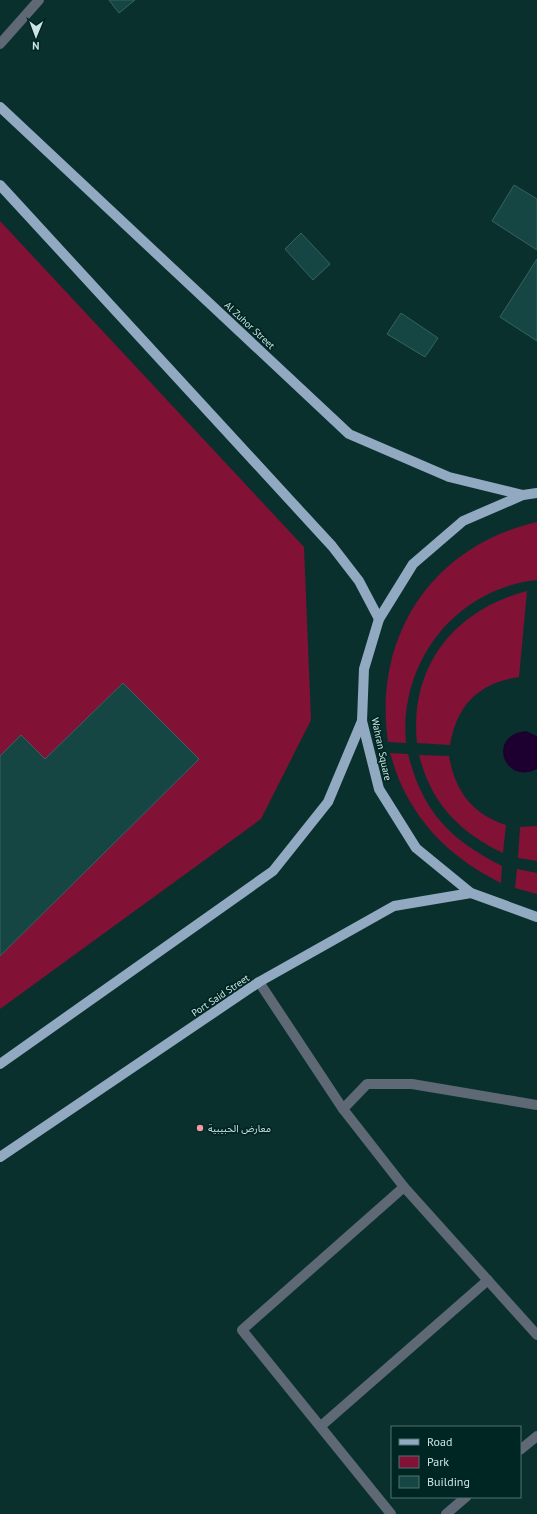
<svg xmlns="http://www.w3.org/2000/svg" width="537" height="1514" viewBox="0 0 537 1514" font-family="'PT Sans','Noto Sans Arabic',sans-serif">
<rect width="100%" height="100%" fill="#0a302e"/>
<g fill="#811135">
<path d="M0 221 304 547 311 720 261 819 0 1009Z"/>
<path d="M537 522V580C455 589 399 662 406 743L388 742C373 636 432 546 537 522Z"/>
<path d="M527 591 519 677C478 683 457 705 450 745L417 743C409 667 454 610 527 591Z"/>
<path d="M390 753 408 754C423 812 449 839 502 866L501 883C455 860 421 829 400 782 396 773 393 762 390 753Z"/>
<path d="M419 755 449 756C455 791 472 814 506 825L503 853C459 832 431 803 419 755Z"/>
<path d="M537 826V861L518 858 520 827Z"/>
<path d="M517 869 537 873V894L515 888Z"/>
</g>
<path fill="#1e0030" d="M526 731 537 736V769C504 786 486 735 526 731Z"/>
<g fill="#154643" stroke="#356360">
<path d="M109 0H135L119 13Z"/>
<path d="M514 185 537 199V250L492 221Z"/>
<path d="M301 233 330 264 313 280 285 249Z"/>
<path d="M537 259V341L500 317Z"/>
<path d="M401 313 438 338 425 357 387 334Z"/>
<path d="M123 683 199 759 0 956V756L21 735 45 759Z"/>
</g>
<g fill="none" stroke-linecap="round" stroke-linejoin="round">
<path stroke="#5e6975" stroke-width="10" d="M0 44 39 0"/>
<g stroke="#5e6975" stroke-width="10">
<path d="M259 982 343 1109 404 1187 537 1335"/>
<path d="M343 1109 367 1084H412L537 1105"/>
<path d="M321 1426 488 1280"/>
<path d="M520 1450 537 1436"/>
<path d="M391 1514 242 1330 404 1187"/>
<path d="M446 1514 466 1497"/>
</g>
<g stroke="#91a9c1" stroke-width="10">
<path d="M0 107 349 434 449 477 523 495"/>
<path d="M0 185 332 546 359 581 379 619"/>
<path d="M537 493 523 495 463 521 413 564 379 619 364 669 362 721 379 789 416 848 471 893 537 917"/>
<path d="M0 1064 273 871 328 802 362 721"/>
<path d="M0 1157 259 982 394 906 471 893"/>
</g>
</g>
<circle fill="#f39aa8" stroke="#002624" stroke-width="1.5" cx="200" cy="1128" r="4"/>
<g text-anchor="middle" stroke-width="3.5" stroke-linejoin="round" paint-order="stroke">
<g font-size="10" fill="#cce5e2" stroke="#002624">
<text transform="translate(250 325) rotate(43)" y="4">Al Zuhor Street</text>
<text transform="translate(382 749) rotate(78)" y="4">Wahran Square</text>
<text transform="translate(220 995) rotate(-34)" y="4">Port Said Street</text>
</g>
<g font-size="10" fill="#cce5e2" stroke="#002624" text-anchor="start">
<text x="208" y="1132">معارض الحبيبية</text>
</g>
</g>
<rect x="391" y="1426" width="130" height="72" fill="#002624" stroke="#527270"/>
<rect x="399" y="1439" width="20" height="6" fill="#91a9c1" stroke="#527270"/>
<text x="427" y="1446" font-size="12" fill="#cce5e2">Road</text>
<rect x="399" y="1456" width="20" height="12" fill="#811135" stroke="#527270"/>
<text x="427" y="1466" font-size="12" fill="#cce5e2">Park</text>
<rect x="399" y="1476" width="20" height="12" fill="#154643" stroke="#527270"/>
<text x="427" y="1486" font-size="12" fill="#cce5e2">Building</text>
<g transform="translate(36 36) rotate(181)" stroke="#002624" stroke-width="3" paint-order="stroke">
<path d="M0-3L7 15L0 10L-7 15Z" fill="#cce5e2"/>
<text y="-6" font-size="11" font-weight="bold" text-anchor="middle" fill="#cce5e2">N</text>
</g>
</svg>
